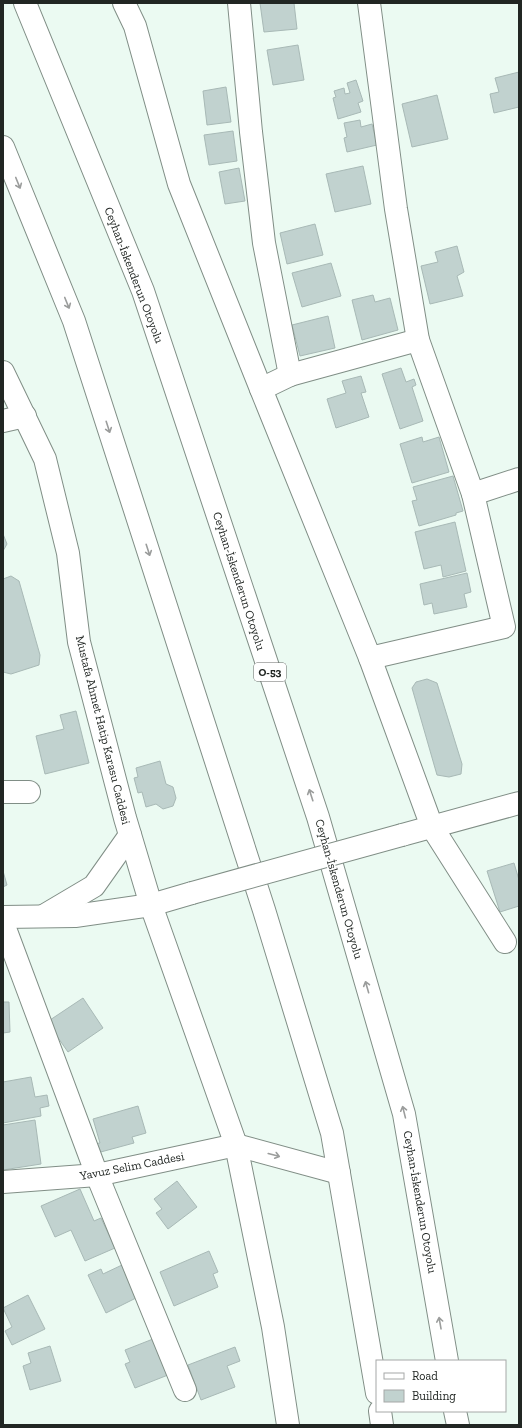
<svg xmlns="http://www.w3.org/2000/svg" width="522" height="1428" viewBox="0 0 522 1428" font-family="'Zilla Slab',serif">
<rect width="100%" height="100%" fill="#ebfaf2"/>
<g fill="#c1d2cf" stroke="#a8b9b6">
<path d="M260 3H294L297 29 264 32Z"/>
<path d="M298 45 304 80 273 85 267 50Z"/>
<path d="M519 72V107L494 113 490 94 499 92 495 78Z"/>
<path d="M356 80 363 101 358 103 361 112 338 119 333 98 336 97 334 91 344 88 345 94 350 93 347 83Z"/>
<path d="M226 87 231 122 207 125 203 91Z"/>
<path d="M437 95 448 139 412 147 402 104Z"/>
<path d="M360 120 361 127 372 124 377 145 347 152 344 138 347 137 344 123Z"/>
<path d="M233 131 237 161 209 165 204 135Z"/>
<path d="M363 166 371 204 335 212 326 174Z"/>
<path d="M239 168 245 201 225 204 219 172Z"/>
<path d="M315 224 323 255 287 264 280 233Z"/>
<path d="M457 246 464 272 457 276 463 296 430 304 421 266 438 262 435 252Z"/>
<path d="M331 263 341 296 302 307 292 273Z"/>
<path d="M373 295 375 302 390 298 398 330 362 340 352 300Z"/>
<path d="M328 316 335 348 300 356 292 325Z"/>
<path d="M401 368 406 382 414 379 416 385 412 387 423 421 400 429 382 374Z"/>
<path d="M361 376 366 392 361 393 369 417 336 428 327 399 346 393 342 381Z"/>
<path d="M422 437 423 442 439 437 449 472 412 483 400 444Z"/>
<path d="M453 476 463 511 456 513V515L419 526 412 501 417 500 413 487Z"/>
<path d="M455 522 466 571 443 577 441 565 424 569 415 532Z"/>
<path d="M3 534 7 544 3 551Z"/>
<path d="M467 573 471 592 464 594 467 607 434 614 432 603 424 605 420 584Z"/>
<path d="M11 576 19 581 40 655 39 665 11 674 3 672V579Z"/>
<path d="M427 679 437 683 462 764 461 774 449 777 437 775 412 688 416 682Z"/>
<path d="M76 711 89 763 45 774 36 736 64 729 60 715Z"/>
<path d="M160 761 166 784 173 787 176 798 173 806 163 809 156 804 146 807 142 792 138 793 134 778 138 777 136 768Z"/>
<path d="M514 863 519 880V906L500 912 487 871Z"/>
<path d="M3 871 7 885 3 887Z"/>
<path d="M83 998 103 1028 68 1052 47 1022Z"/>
<path d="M3 1002H9L10 1032 3 1033Z"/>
<path d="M31 1077 35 1097 47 1095 49 1106 40 1108 41 1116 3 1123V1082Z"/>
<path d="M138 1106 146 1133 132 1137 134 1143 97 1153 94 1144 100 1143 93 1119Z"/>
<path d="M35 1120 41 1164 3 1170V1125Z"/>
<path d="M177 1181 197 1207 168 1229 156 1213 162 1209 154 1199Z"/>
<path d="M80 1189 94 1221 101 1218 115 1248 85 1261 71 1230 55 1237 41 1206Z"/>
<path d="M209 1251 218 1272 213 1274 218 1287 174 1306 160 1272Z"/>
<path d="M122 1265 138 1297 106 1313 88 1275 101 1269 103 1274Z"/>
<path d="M28 1295 45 1329 12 1345 5 1331 12 1327 3 1308Z"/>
<path d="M153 1339 168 1375 135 1388 125 1364 130 1362 125 1350Z"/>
<path d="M50 1346 61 1381 30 1390 23 1366 31 1363 28 1353Z"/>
<path d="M235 1347 240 1361 227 1366 235 1387 201 1400 188 1365Z"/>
</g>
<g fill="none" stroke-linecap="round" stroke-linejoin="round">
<defs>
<g id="minor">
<path d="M124 3 135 26 179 184 261 389 370 658 432 827 505 942"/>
<path d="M239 3 251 132 264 243 290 375"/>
<path d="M369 3 396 209 418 340 473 494 504 627 370 658"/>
<path d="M3 372 45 459 68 553 79 642 125 818 151 905 236 1145 273 1327 288 1425"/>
<path d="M261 389 290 375 418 340"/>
<path d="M3 421 25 416"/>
<path d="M473 494 519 479"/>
<path d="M3 792H29"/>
<path d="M402 835 519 803"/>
<path d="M45 915 94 886 130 835"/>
<path d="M3 917 75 916 151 905 192 893"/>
<path d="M3 923 97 1175 185 1390"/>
<path d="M3 1182 97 1175 236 1145 339 1173"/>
</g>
<g id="highway">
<path d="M25 3 143 291 318 817 404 1114 447 1361"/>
<path d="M3 147 74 321 264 910 332 1133 377 1393"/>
<path d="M380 1411 382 1425"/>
<path d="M455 1411 458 1425"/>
</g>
</defs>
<use href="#minor" stroke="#808e86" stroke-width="24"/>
<use href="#highway" stroke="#808e86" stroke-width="24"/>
<use href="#minor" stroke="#fff" stroke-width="22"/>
<use href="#highway" stroke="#fff" stroke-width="22"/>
<defs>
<path id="minor-bridge" d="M192 893 402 835"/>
</defs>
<use href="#minor-bridge" stroke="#808e86" stroke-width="24" stroke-linecap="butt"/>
<use href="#minor-bridge" stroke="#fff" stroke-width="22"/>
</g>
<defs><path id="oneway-shaft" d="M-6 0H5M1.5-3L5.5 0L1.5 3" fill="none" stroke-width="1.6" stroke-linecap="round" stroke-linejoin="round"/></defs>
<g stroke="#9b9d9c">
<use href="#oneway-shaft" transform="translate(18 183) rotate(68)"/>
<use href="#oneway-shaft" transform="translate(67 303) rotate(68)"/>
<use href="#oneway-shaft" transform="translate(108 427) rotate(72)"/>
<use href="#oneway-shaft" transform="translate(148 550) rotate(72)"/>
<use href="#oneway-shaft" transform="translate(311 795) rotate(-108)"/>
<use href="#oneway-shaft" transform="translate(367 987) rotate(-106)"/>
<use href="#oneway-shaft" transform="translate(404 1112) rotate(-104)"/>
<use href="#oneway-shaft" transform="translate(274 1155) rotate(15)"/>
<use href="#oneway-shaft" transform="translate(440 1323) rotate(-100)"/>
</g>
<g text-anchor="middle" stroke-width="3" stroke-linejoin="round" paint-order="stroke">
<rect fill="#fff" stroke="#646765" stroke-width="1" x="254" y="663" width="32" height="18" rx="3"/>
<g font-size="11" font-weight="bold" fill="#212623">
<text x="270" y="676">O-53</text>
</g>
<g font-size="12" fill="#212623" stroke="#fff">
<text transform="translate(134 275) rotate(69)" y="4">Ceyhan-İskenderun Otoyolu</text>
<text transform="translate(239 581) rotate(72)" y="4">Ceyhan-İskenderun Otoyolu</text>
<text transform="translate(103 730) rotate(76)" y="4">Mustafa Ahmet Hatip Karasu Caddesi</text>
<text transform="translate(339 889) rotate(74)" y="4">Ceyhan-İskenderun Otoyolu</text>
<text transform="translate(132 1166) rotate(-11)" y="4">Yavuz Selim Caddesi</text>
<text transform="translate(420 1202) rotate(80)" y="4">Ceyhan-İskenderun Otoyolu</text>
</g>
</g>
<rect width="522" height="1428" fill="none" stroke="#212623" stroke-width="8"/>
<rect x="376" y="1360" width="130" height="52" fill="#ffffff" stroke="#a6a8a7"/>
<rect x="384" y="1373" width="20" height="6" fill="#ffffff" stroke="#a6a8a7"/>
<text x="412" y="1380" font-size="12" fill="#212623">Road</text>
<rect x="384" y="1390" width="20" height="12" fill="#c1d2cf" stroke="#a6a8a7"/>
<text x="412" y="1400" font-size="12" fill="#212623">Building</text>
</svg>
